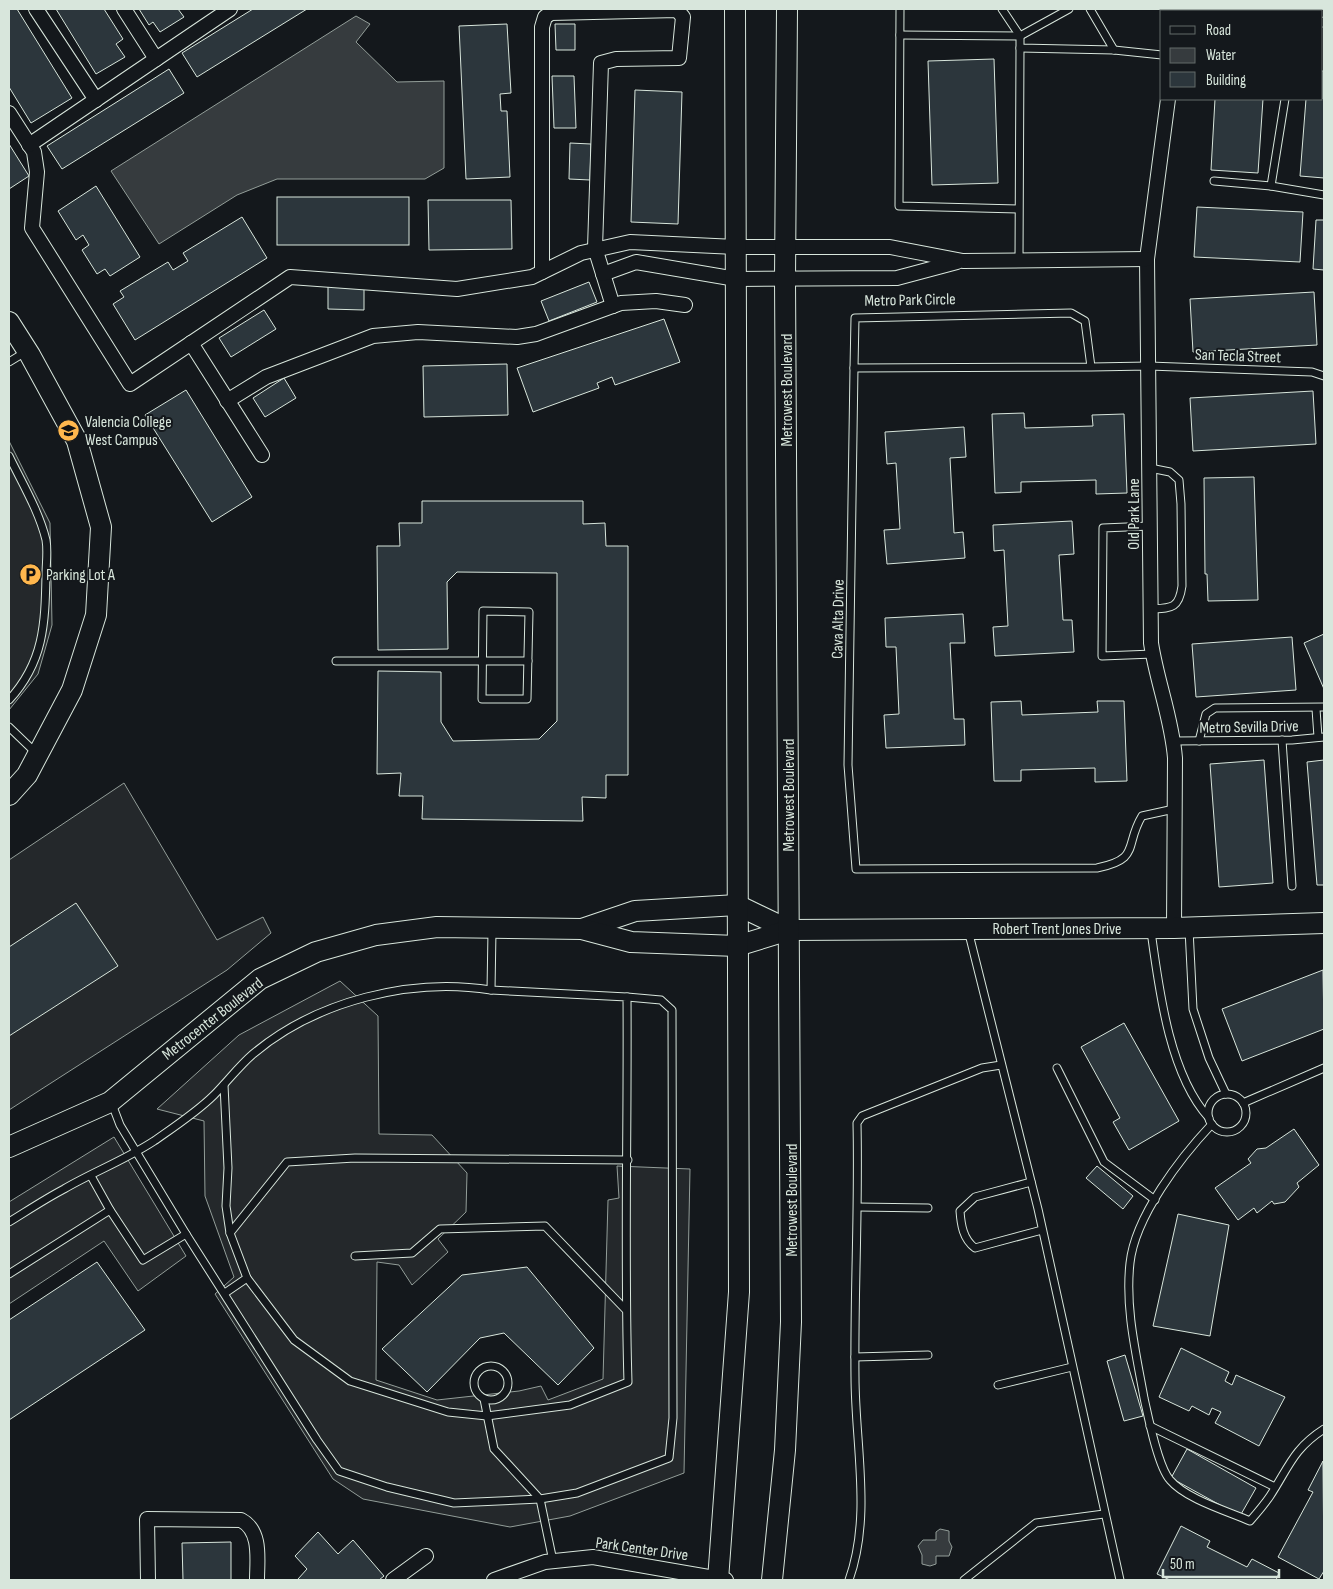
<svg xmlns="http://www.w3.org/2000/svg" width="1333" height="1589" viewBox="0 0 1333 1589" font-family="'Sofia Sans Condensed',sans-serif">
<rect width="100%" height="100%" fill="#14181c"/>
<g fill="#24282b" stroke="#939e99">
<path d="M9 441 50 523 52 625 38 674 9 710Z"/>
<path d="M124 783 217 940 263 917 271 933 227 970 9 1110V860Z"/>
<path d="M340 981 378 1016 379 1134 432 1135 467 1173 466 1212 438 1239 448 1252 412 1285 399 1265 377 1262 376 1380 437 1400 519 1391 541 1386 548 1400 603 1379 608 1200 619 1198 617 1166 690 1169 684 1473 570 1516 510 1527 363 1499 333 1479 215 1294 234 1277 205 1196 204 1121 157 1109 239 1035Z"/>
<path d="M114 1137 186 1256 138 1291 104 1241 9 1304V1202Z"/>
</g>
<g fill="#363b3e" stroke="#939e99">
<path d="M356 16 370 24 356 42 397 82 444 81V168L425 179H277L237 195 159 244 111 171Z"/>
<path d="M940 1529 949 1531V1541L952 1547 949 1556H936V1564L930 1566 922 1564V1555L918 1546 923 1540H936V1532Z"/>
</g>
<g fill="#2c363c" stroke="#d8e6dc">
<path d="M9 9H17L72 98 31 123 9 87Z"/>
<path d="M56 9H104L123 39 116 44 125 57 96 74Z"/>
<path d="M139 9H178L184 17 160 32 153 22 149 25Z"/>
<path d="M253 9H307L197 77 182 53Z"/>
<path d="M1225 9H1299L1297 11H1222Z"/>
<path d="M507 24 511 93 500 94 501 111H507L510 177 466 179 459 26Z"/>
<path d="M555 24H575V50H556Z"/>
<path d="M994 59 998 183 932 185 928 61Z"/>
<path d="M169 69 184 93 62 169 47 146Z"/>
<path d="M1322 71H1324V178L1300 176 1306 99H1322Z"/>
<path d="M552 76H574L576 128H554Z"/>
<path d="M635 90 682 92 678 224 631 222Z"/>
<path d="M1215 99H1263L1258 173 1211 170Z"/>
<path d="M570 143 591 144 590 180 569 179Z"/>
<path d="M9 144 29 176 9 189Z"/>
<path d="M96 186 140 257 110 276 105 269 97 274 82 250 89 245 83 235 76 240 58 211Z"/>
<rect x="277" y="197" width="132" height="48"/>
<path d="M428 200H511L512 249 429 250Z"/>
<path d="M1197 207 1303 212 1300 262 1194 257Z"/>
<path d="M242 217 267 258 135 340 113 304 124 297 120 291 168 262 173 270 188 261 183 253Z"/>
<path d="M1316 220H1324V270L1313 269Z"/>
<path d="M589 282 597 302 549 321 541 301Z"/>
<path d="M328 286 364 287V310L328 309Z"/>
<path d="M1314 292 1317 345 1193 352 1190 299Z"/>
<path d="M264 310 276 329 231 357 219 338Z"/>
<path d="M664 319 680 362 615 385 612 377 597 383 599 388 533 412 517 368Z"/>
<path d="M507 364 508 415 424 417 423 366Z"/>
<path d="M284 378 296 398 265 417 253 398Z"/>
<path d="M186 390 252 497 212 522 145 415Z"/>
<path d="M1313 391 1316 444 1193 451 1190 398Z"/>
<path d="M1024 413 1025 428 1093 426 1092 415 1124 414 1127 493 1096 494V480L1021 482V492L995 493 992 414Z"/>
<path d="M964 427 966 457 950 458 954 533 963 532 965 558 887 564 884 530 900 529 896 463 887 464 885 432Z"/>
<path d="M1254 477 1258 600 1208 601 1207 574H1205L1204 478Z"/>
<path d="M422 501H583V524L605 523 606 546H628V775H606V798L582 797 583 821 422 819 423 796H399L401 773 377 774 378 671 441 672V722L453 741 539 739 557 721V573L457 572 447 582 448 649 378 650 377 546H400L399 523H422Z"/>
<path d="M1072 521 1074 554 1059 555 1063 620H1072L1074 652 995 656 993 627 1008 626 1004 550 994 551 993 525Z"/>
<path d="M963 614 965 643H950L954 719H964L965 745 886 748 884 715 899 714 896 647H886L885 618Z"/>
<path d="M1324 634V689L1304 643Z"/>
<path d="M1292 637 1296 690 1196 697 1192 644Z"/>
<path d="M1021 701 1022 715 1098 712 1097 701H1124L1127 781 1095 782V768L1021 770V781H994L991 702Z"/>
<path d="M1264 760 1273 883 1219 887 1210 764Z"/>
<path d="M1324 760V885H1317L1307 762Z"/>
<path d="M76 903 118 966 9 1036V947Z"/>
<path d="M1323 970 1324 1029 1242 1061 1222 1009Z"/>
<path d="M1124 1023 1179 1121 1129 1150 1113 1122 1120 1118 1081 1047Z"/>
<path d="M1294 1129 1319 1165 1297 1183 1299 1187 1285 1202 1274 1204 1272 1201 1257 1213 1254 1208 1238 1220 1215 1188 1251 1163 1248 1159 1257 1149 1266 1148Z"/>
<path d="M1097 1166 1133 1196 1123 1209 1086 1178Z"/>
<path d="M1178 1214 1229 1225 1210 1336 1153 1326Z"/>
<path d="M97 1262 145 1330 9 1420V1320Z"/>
<path d="M527 1267 594 1348 558 1385 504 1333 480 1338 427 1392 382 1349 462 1275Z"/>
<path d="M1181 1348 1229 1372 1225 1381 1232 1385 1236 1375 1285 1397 1259 1446 1215 1423 1221 1412 1212 1408 1209 1415 1192 1406 1189 1411 1159 1397Z"/>
<path d="M1125 1355 1143 1416 1124 1421 1107 1361Z"/>
<path d="M1187 1449 1256 1488 1240 1516 1171 1478Z"/>
<path d="M1323 1461 1324 1571 1319 1579 1278 1557 1313 1492 1308 1490Z"/>
<path d="M1181 1526 1210 1541 1207 1547 1247 1567 1252 1559 1279 1573 1276 1580H1170L1157 1574Z"/>
<path d="M318 1532 338 1554 353 1540 384 1576 379 1580H299L298 1579 307 1569 295 1556Z"/>
<path d="M231 1542V1580H183L182 1543Z"/>
</g>
<g fill="none" stroke-linecap="round" stroke-linejoin="round">
<defs>
<g id="lane">
<path d="M900 9 899 206 1018 209"/>
<path d="M1002 9 1020 36 1069 9"/>
<path d="M1090 9 1114 50"/>
<path d="M1322 23 1324 21"/>
<path d="M900 35 1020 36V48L1114 50 1162 55"/>
<path d="M1214 181 1271 186 1324 195"/>
<path d="M1271 186 1285 99"/>
<path d="M1019 260 1020 48"/>
<path d="M9 362 27 351"/>
<path d="M1091 367 854 368 855 318 1071 313 1085 321 1091 367 1149 366 1312 372 1324 376"/>
<path d="M854 368 848 765 856 869 1097 868C1141 859 1124 846 1142 816L1174 809"/>
<path d="M9 456C22 483 39 511 46 540 48 551 46 564 46 575 45 624 44 662 9 700"/>
<path d="M1150 468 1170 472 1179 480 1181 504 1182 586C1179 609 1171 608 1151 609"/>
<path d="M1150 526 1103 528 1102 656 1153 654"/>
<path d="M483 611 529 612 527 699H482Z"/>
<path d="M336 661H528"/>
<path d="M1316 709 1318 737"/>
<path d="M9 727 36 753"/>
<path d="M1282 740 1292 886"/>
<path d="M1174 741 1292 740 1324 737"/>
<path d="M1199 741 1206 714 1215 708 1324 707"/>
<path d="M1189 929 1193 1009 1209 1058 1226 1094"/>
<path d="M968 930 1038 1209 1120 1580"/>
<path d="M1151 931C1159 989 1169 1074 1209 1118"/>
<path d="M1057 1068 1104 1162 1155 1200"/>
<path d="M224 1085 228 1168 226 1206 230 1233 247 1278 225 1293"/>
<circle cx="1227" cy="1113" r="19"/>
<path d="M1243 1103 1324 1068"/>
<path d="M112 1104 120 1125 186 1234 317 1440 339 1471 387 1487 454 1503 540 1499 577 1493 669 1458 673 1418 672 1010 661 1000 627 997"/>
<path d="M1212 1124C1181 1157 1135 1216 1130 1263 1125 1308 1136 1353 1144 1398 1148 1416 1158 1467 1170 1480 1186 1499 1227 1511 1250 1521 1257 1513 1264 1505 1270 1496 1289 1467 1293 1449 1324 1429"/>
<path d="M91 1176 110 1210"/>
<path d="M1031 1182 975 1197 960 1211C961 1225 963 1239 975 1248L1042 1230"/>
<path d="M858 1207 928 1208"/>
<path d="M9 1222C27 1211 45 1199 64 1189 93 1172 125 1160 154 1141 174 1127 197 1112 214 1095 227 1082 239 1066 253 1054 316 1001 411 977 491 990"/>
<path d="M230 1233 287 1162 355 1158 628 1160"/>
<path d="M355 1256 412 1253 440 1229 545 1226 625 1309"/>
<path d="M9 1274 110 1210 143 1260 186 1234"/>
<path d="M247 1278 294 1340 350 1381 448 1412 487 1416 570 1405 628 1382C624 1254 628 1125 627 997L491 990 492 931"/>
<path d="M855 1357 928 1355"/>
<circle cx="491" cy="1383" r="17"/>
<path d="M998 1385 1072 1367"/>
<path d="M484 1399 494 1449 540 1499 553 1561"/>
<path d="M1150 1426 1275 1487"/>
<path d="M849 1580C872 1516 855 1444 855 1377 854 1292 859 1208 857 1123L862 1116 982 1068 1001 1065"/>
<path d="M964 1580 1036 1523 1104 1514"/>
</g>
<g id="street">
<path d="M36 9 96 100"/>
<path d="M124 9 156 59"/>
<path d="M1179 11V9"/>
<path d="M1168 99 1147 259 1151 643C1157 682 1172 719 1175 758L1174 928"/>
<path d="M9 113 34 152 37 172 32 228 130 384 290 277 457 289 532 277 581 253 630 242 736 247H890L963 261 1147 259"/>
<path d="M29 145 230 9"/>
<path d="M542 272V27L545 17 551 13 677 10 683 17 679 58 616 59 601 63 595 248 613 306"/>
<path d="M603 274 636 262 736 279 897 278 957 262"/>
<path d="M191 343 262 455"/>
<path d="M227 401 266 377 373 336 418 332 517 337 536 334 621 303 656 301 685 305"/>
<path d="M148 1580 147 1519 241 1520C262 1531 257 1560 257 1580"/>
<path d="M393 1580 426 1556"/>
<path d="M494 1580 545 1562 593 1557 726 1580"/>
</g>
<g id="secondary">
<path d="M9 322 30 355 77 441 101 527 96 615 72 690 27 775 9 795"/>
<path d="M582 929 635 911 737 905 789 930"/>
<path d="M9 1147 110 1102 260 979 316 952 376 935 437 927 582 929 631 942 737 946 789 930 1174 928 1324 923"/>
<path d="M718 1580 739 1292 735 9"/>
<path d="M772 1580 785 1450 791 1322 785 279 787 9"/>
</g>
</defs>
<use href="#lane" stroke="#d8e6dc" stroke-width="9"/>
<use href="#street" stroke="#d8e6dc" stroke-width="16"/>
<use href="#secondary" stroke="#d8e6dc" stroke-width="22"/>
<use href="#lane" stroke="#14181c" stroke-width="7"/>
<use href="#street" stroke="#14181c" stroke-width="14"/>
<use href="#secondary" stroke="#14181c" stroke-width="20"/>
</g>
<defs>
<symbol id="university-disc" viewBox="-11 -11 22 22"><circle r="9.5" fill="#ffb74d" stroke="#14181c"/><path d="M0-5L7-2L0 1L-7-2ZM-4 1L0 2.5L4 1V4Q0 6-4 4Z" fill="#111"/></symbol>
<symbol id="parking-disc" viewBox="-11 -11 22 22"><circle r="9.5" fill="#ffb74d" stroke="#14181c"/><path d="M-3.5-5.5H1a3.5 3.5 0 0 1 0 7H-1V5.5H-3.5ZM-1-3.4V-.6H.8a1.4 1.4 0 0 0 0-2.8Z" fill="#111"/></symbol>
</defs>
<g fill-rule="evenodd">
<use href="#university-disc" x="56" y="418" width="25" height="25"/>
<use href="#parking-disc" x="18" y="562" width="25" height="25"/>
</g>
<g text-anchor="middle" stroke-width="4" stroke-linejoin="round" paint-order="stroke">
<g font-size="16" fill="#d8e6dc" stroke="#14181c">
<text transform="translate(910 299) rotate(-1)" y="6">Metro Park Circle</text>
<text transform="translate(1238 355) rotate(2)" y="6">San Tecla Street</text>
<text transform="translate(786 390) rotate(-90)" y="6">Metrowest Boulevard</text>
<text transform="translate(1133 514) rotate(-90)" y="6">Old Park Lane</text>
<text transform="translate(837 619) rotate(-89)" y="6">Cava Alta Drive</text>
<text transform="translate(1249 726) rotate(-1)" y="6">Metro Sevilla Drive</text>
<text transform="translate(788 795) rotate(-90)" y="6">Metrowest Boulevard</text>
<text x="1057" y="934">Robert Trent Jones Drive</text>
<text transform="translate(212 1018) rotate(-38)" y="6">Metrocenter Boulevard</text>
<text transform="translate(791 1200) rotate(-90)" y="6">Metrowest Boulevard</text>
<text transform="translate(642 1548) rotate(8)" y="6">Park Center Drive</text>
</g>
<g font-size="16" fill="#d8e6dc" stroke="#14181c" text-anchor="start">
<text x="85" y="427">Valencia College<tspan x="85" dy="18">West Campus</tspan></text>
<text x="46" y="580">Parking Lot A</text>
</g>
</g>
<rect width="1333" height="1589" fill="none" stroke="#d8e6dc" stroke-width="20"/>
<rect x="1160" y="10" width="162" height="90" fill="#14181c" stroke="#626a69"/>
<rect x="1170" y="26" width="25" height="8" fill="#14181c" stroke="#626a69"/>
<text x="1206" y="35" font-size="15" fill="#d8e6dc">Road</text>
<rect x="1170" y="48" width="25" height="15" fill="#363b3e" stroke="#626a69"/>
<text x="1206" y="60" font-size="15" fill="#d8e6dc">Water</text>
<rect x="1170" y="72" width="25" height="15" fill="#2c363c" stroke="#626a69"/>
<text x="1206" y="85" font-size="15" fill="#d8e6dc">Building</text>
<path d="M1163 1569v8h116v-8" fill="none" stroke="#d8e6dc" stroke-width="2.5"/>
<text x="1170" y="1569" font-size="15" fill="#d8e6dc" stroke="#14181c" stroke-width="4" paint-order="stroke">50 m</text>
</svg>
